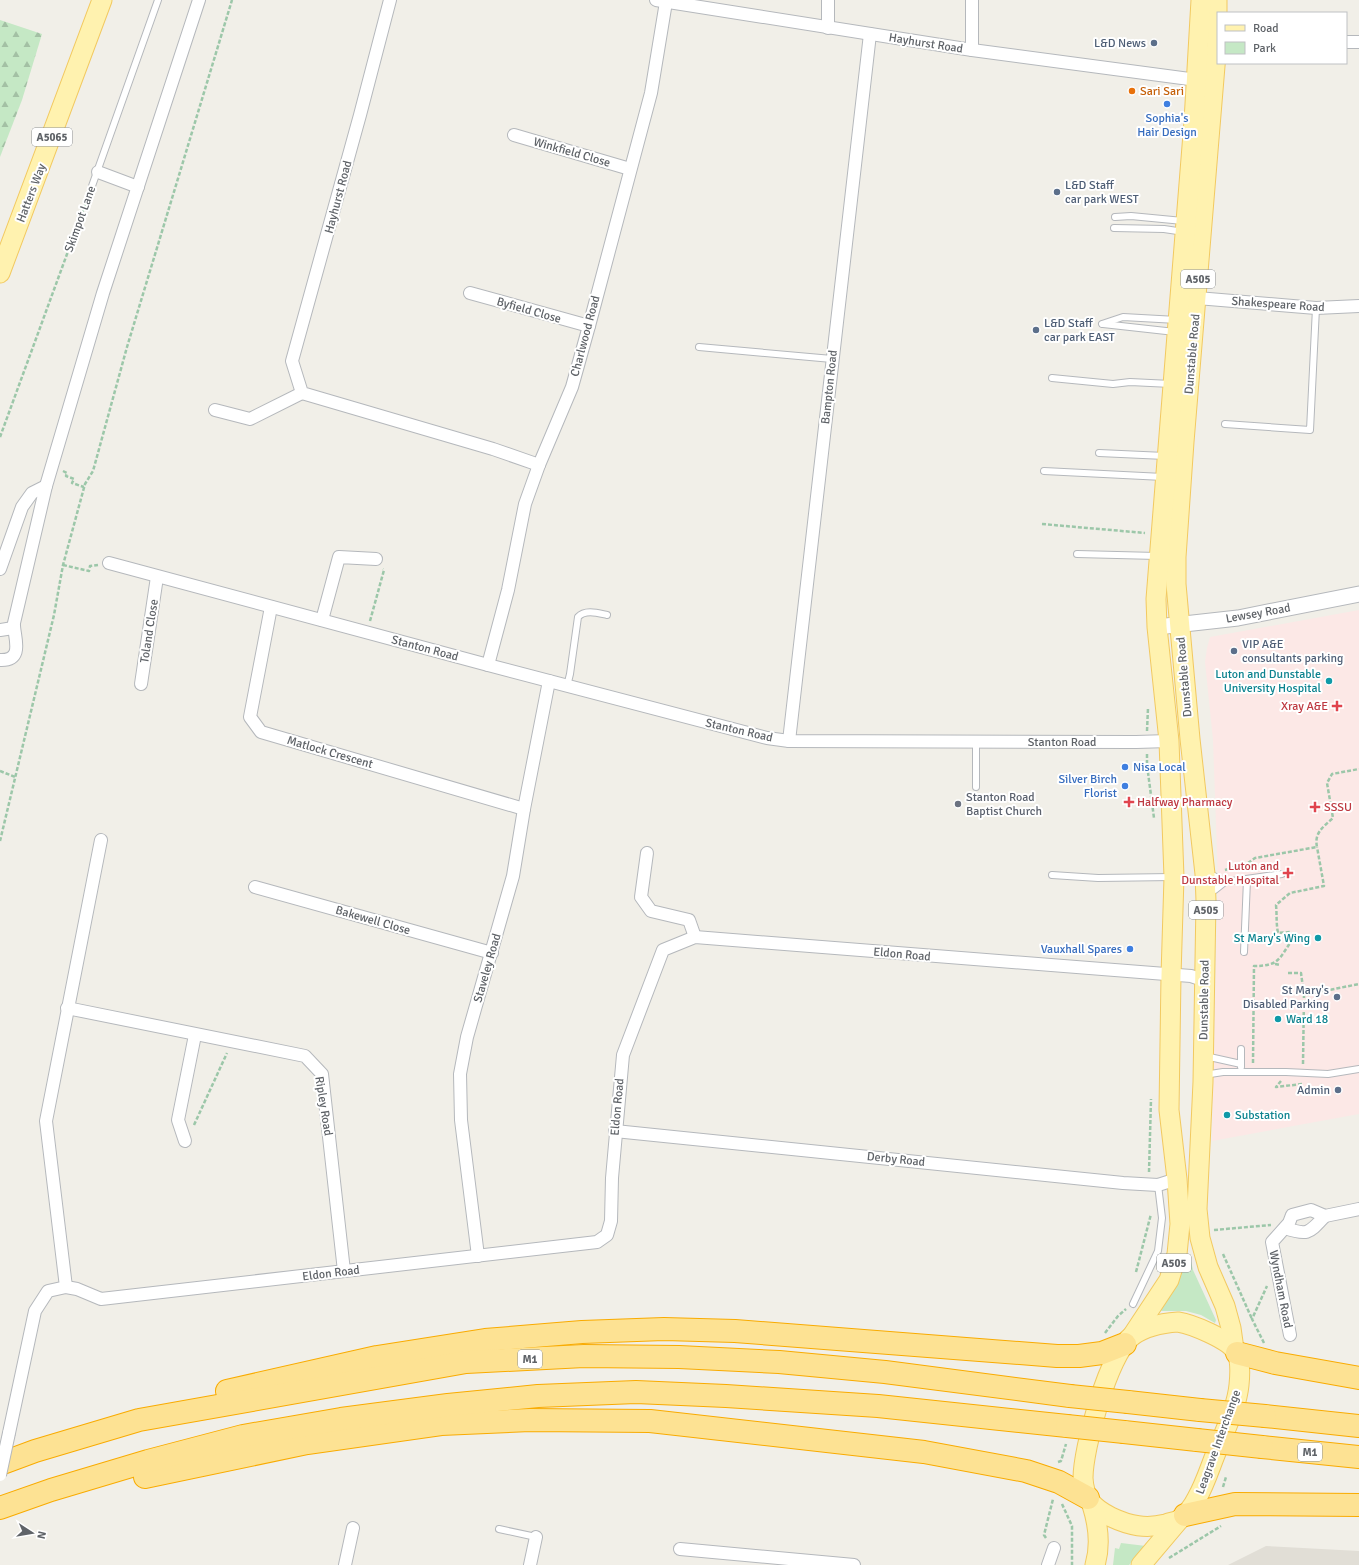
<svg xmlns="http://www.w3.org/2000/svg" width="1359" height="1565" viewBox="0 0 1359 1565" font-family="Signika,sans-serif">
<defs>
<pattern id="forest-firs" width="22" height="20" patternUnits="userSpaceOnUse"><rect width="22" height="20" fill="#c5e8c5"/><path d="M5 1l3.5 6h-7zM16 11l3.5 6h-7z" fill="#a3c0a4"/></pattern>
</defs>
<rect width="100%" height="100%" fill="#f1efe8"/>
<path fill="#e1ded6" d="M1266 1546 1359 1551V1565H1228Z"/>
<path fill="#fce8e6" d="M1359 610V1114L1212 1141 1218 881 1213 740 1205 662 1207 648 1210 637Z"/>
<g fill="#c5e8c5">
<path d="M1190 1257 1193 1270 1216 1320 1215 1323 1201 1315 1186 1311H1161L1184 1258Z"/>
<path d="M1121 1543 1146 1546 1145 1549 1129 1565H1113L1115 1548 1119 1549Z"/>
</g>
<path fill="url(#forest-firs)" d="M0 20 42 34 22 100 0 157Z"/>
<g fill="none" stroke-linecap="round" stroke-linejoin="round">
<defs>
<g id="service">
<path d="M92 186 158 0"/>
<path d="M1115 217 1131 216 1183 221"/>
<path d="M1114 228 1164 229 1184 232"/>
<path d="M1102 324 1123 317 1177 320"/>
<path d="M1103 324 1175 332"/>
<path d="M699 347 832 359"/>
<path d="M1052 378 1113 384 1130 382 1171 384"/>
<path d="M1225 424 1310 430 1316 308"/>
<path d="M1099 453 1165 456"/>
<path d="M1044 471 1163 477"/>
<path d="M1077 554 1157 556"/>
<path d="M567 686 570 674 578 617C585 609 598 613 607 615"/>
<path d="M976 741V787"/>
<path d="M1052 875 1098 878 1173 877"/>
<path d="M1207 875 1214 876 1225 882 1215 890H1207"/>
<path d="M1225 882 1282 874"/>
<path d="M1244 952 1247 880"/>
<path d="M1205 1056 1241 1064"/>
<path d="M1241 1067V1049"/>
<path d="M1204 1075 1223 1072H1286L1328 1074 1359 1069"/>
<path d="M1133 1304 1158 1251 1162 1218 1158 1185"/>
<path d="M499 1529 536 1537"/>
</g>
<g id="minor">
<path d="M390 0 360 115 292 361 302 393 493 449 539 465"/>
<path d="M656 0 972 50 1197 80"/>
<path d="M972 0V50"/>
<path d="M828 28V0"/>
<path d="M1346 42H1359"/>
<path d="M514 135 630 169"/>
<path d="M98 172 138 187"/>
<path d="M470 293 589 326"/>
<path d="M1197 298 1316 308 1359 306"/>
<path d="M215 410 250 419 302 393"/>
<path d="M109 563 488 665 767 738 789 741 1136 742 1169 741"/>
<path d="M0 569 22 507 32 493 46 486"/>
<path d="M271 607 250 717 261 732 524 809"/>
<path d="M322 620 339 557 376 559"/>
<path d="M0 630 13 628"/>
<path d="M0 660C26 661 13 635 14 623L46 486 103 293 199 0"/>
<path d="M488 665 508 590 525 504 539 465 572 387 589 326 651 93 666 2"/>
<path d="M141 684 157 577"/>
<path d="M789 741 870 34"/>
<path d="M647 853 641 897 651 911 689 920 695 937"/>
<path d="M255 887 492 953"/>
<path d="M67 1008 305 1056 322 1074 344 1271"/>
<path d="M615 1131 1123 1183 1158 1185 1177 1179"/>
<path d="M185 1141 178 1120 195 1035"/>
<path d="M1285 1228C1308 1236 1309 1233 1325 1216"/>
<path d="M478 1256 461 1120 460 1074 467 1037 513 876 524 809 549 681"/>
<path d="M66 1287 77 1289 101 1299 597 1242 607 1235 611 1221 612 1178 623 1055 663 950 695 937 1191 976 1200 979 1205 987"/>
<path d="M1290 1335 1272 1242 1289 1223 1292 1215 1311 1210 1325 1216 1359 1209"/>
<path d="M9 1433 35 1311 48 1291 66 1287 46 1121 101 840"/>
<path d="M680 1549 854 1565"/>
<path d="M345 1565 353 1528"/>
<path d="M530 1565 536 1537"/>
<path d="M1048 1565 1054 1548"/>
</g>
<path id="tertiary" d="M1157 627 1238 618 1359 594"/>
<g id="primary">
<path d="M1217 0V42L1184 442 1176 557V584L1190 739 1205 874 1206 901 1203 1082 1197 1209 1200 1238 1208 1267 1225 1306 1231 1328 1234 1349"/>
<path d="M0 273 102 0"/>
<path d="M1178 1322C1191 1324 1229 1339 1236 1352 1241 1360 1240 1375 1239 1385 1237 1406 1226 1428 1218 1448 1211 1464 1206 1482 1197 1498 1193 1506 1187 1514 1180 1519 1176 1522 1171 1522 1166 1524 1146 1529 1130 1526 1111 1517 1093 1508 1084 1499 1083 1478 1083 1449 1108 1354 1132 1336 1144 1327 1163 1323 1178 1322Z"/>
<path d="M1132 1336 1169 1280 1177 1254 1180 1224 1177 1179 1169 1110 1171 976 1174 877 1169 741 1157 627 1156 599 1194 121 1201 0"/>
<path d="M1092 1505C1098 1524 1101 1545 1095 1565"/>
<path d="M1141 1565 1179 1520"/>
</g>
<g id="motorway">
<path d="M1237 1353 1275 1363 1359 1378"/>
<path d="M227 1391 377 1357 485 1340 582 1332 664 1329 735 1331 1057 1356H1079L1102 1353 1125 1344"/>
<path d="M1128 1402 1200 1410"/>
<path d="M1265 1416 1359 1426"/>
<path d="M1124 1432 1197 1440"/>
<path d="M1262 1447 1359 1457"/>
<path d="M0 1464 35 1451 139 1420 466 1362 584 1356 679 1357 779 1362 885 1372 1070 1396"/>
<path d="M145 1477 307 1443 441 1424 530 1420 650 1421 924 1452 1026 1471 1059 1482 1088 1498"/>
<path d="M0 1508 51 1490 148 1461 243 1436 341 1419 448 1405 538 1396 636 1392 726 1396 878 1406 1067 1426"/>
<path d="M1185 1515 1235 1504 1359 1505"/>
</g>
</defs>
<use href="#service" stroke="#b5b8bc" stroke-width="8"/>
<use href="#minor" stroke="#b5b8bc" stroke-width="14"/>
<use href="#tertiary" stroke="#b5b8bc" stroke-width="17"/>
<use href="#primary" stroke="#f2c960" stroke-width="21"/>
<use href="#motorway" stroke="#f9ab00" stroke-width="24"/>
<g stroke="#9cc7a9" stroke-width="2.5" stroke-dasharray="4 2" stroke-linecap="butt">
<path d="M0 437 89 194"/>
<path d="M63 471 67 473 66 476 74 479 72 483 84 487"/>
<path d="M1042 524 1145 533"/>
<path d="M63 565 89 571 90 566 98 565"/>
<path d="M370 621 384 570 383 569"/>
<path d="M1147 731 1148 708"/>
<path d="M1147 754V765L1154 818"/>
<path d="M0 771 15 777"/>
<path d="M0 841 54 615 63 565 85 484 93 471 127 347 232 0"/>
<path d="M1225 870 1248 863 1255 858 1317 847C1314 833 1323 827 1333 818L1327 783 1332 774 1359 769"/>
<path d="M1275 964 1280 965"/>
<path d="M1288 973H1301L1304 995"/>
<path d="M1253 1063 1254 966C1279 966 1279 959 1292 940L1291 932 1278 933C1276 923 1277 915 1276 905L1290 893 1324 886 1317 847"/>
<path d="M1303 1064 1304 995 1359 984"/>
<path d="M1281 1081 1276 1087 1302 1084"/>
<path d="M194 1125 227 1053"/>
<path d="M1149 1172 1151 1099"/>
<path d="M1214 1230 1271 1225"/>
<path d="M1223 1254 1252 1319"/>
<path d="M1136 1272 1151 1214"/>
<path d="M1105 1333 1118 1316 1126 1309"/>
<path d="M1264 1343 1252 1319 1267 1286"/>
<path d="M1058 1462 1061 1461 1066 1444"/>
<path d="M1223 1487 1226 1477"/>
<path d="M1062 1504 1072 1526V1565"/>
<path d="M1046 1538 1044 1535 1053 1499"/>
<path d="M1169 1558 1221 1526"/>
</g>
<use href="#service" stroke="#fff" stroke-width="6"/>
<use href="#minor" stroke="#fff" stroke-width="12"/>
<use href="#tertiary" stroke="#fff" stroke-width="15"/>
<use href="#primary" stroke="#fff2af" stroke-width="19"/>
<use href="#motorway" stroke="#fde293" stroke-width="22"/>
<defs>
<path id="minor-bridge" d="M0 1475 9 1433"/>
<g id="motorway-bridge">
<path d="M1070 1396 1128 1402"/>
<path d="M1200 1410 1265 1416"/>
<path d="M1067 1426 1124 1432"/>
<path d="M1197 1440 1262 1447"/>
</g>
</defs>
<use href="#minor-bridge" stroke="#b5b8bc" stroke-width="14" stroke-linecap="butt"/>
<use href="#motorway-bridge" stroke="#f9ab00" stroke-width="24" stroke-linecap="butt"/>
<use href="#minor-bridge" stroke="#fff" stroke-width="12"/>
<use href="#motorway-bridge" stroke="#fde293" stroke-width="22"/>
</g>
<g fill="#5c6f8a" stroke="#fff" stroke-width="1.5">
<circle cx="1154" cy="43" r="4"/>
<circle cx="1057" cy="192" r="4"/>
<circle cx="1036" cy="330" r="4"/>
<circle cx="1234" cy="651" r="4"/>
<circle cx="1337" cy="997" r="4"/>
<circle cx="1338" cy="1090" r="4"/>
</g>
<circle fill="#e8710a" stroke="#fff" stroke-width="1.5" cx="1132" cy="91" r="4"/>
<g fill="#3f7fe0" stroke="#fff" stroke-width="1.5">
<circle cx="1167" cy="104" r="4"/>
<circle cx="1125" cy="767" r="4"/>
<circle cx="1125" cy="786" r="4"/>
<circle cx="1130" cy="949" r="4"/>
</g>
<g fill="#0f9aa8" stroke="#fff" stroke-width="1.5">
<circle cx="1329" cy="681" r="4"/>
<circle cx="1318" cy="938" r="4"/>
<circle cx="1278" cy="1019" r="4"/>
<circle cx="1227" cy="1115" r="4"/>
</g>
<g fill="#e0444e" stroke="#fff" stroke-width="1.5">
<path d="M1335 700h4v4h4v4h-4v4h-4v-4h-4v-4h4z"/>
<path d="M1127 796h4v4h4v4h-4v4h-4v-4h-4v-4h4z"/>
<path d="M1313 801h4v4h4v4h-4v4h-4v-4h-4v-4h4z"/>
<path d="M1286 867h4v4h4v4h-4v4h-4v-4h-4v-4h4z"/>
</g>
<circle fill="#6b7280" stroke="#fff" stroke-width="1.5" cx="958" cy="804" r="4"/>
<g text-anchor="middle" stroke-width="4" stroke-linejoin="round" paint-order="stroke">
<g fill="#fff" stroke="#8f9295" stroke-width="1">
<rect x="32" y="128" width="40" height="18" rx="3"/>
<rect x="1181" y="270" width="34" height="18" rx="3"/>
<rect x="1189" y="901" width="34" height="18" rx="3"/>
<rect x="1157" y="1254" width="34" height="18" rx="3"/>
<rect x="518" y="1350" width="24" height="18" rx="3"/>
<rect x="1298" y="1443" width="24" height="18" rx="3"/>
</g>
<g font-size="11" font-weight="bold" fill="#5f6368">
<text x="52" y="141">A5065</text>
<text x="1198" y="283">A505</text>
<text x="1206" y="914">A505</text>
<text x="1174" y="1267">A505</text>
<text x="530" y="1363">M1</text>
<text x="1310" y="1456">M1</text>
</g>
<g font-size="12" fill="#5f6368" stroke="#fff">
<text transform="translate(926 43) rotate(9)" y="4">Hayhurst Road</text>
<text transform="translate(572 152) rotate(16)" y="4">Winkfield Close</text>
<text transform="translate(31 193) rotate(-69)" y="4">Hatters Way</text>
<text transform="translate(338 197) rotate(-75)" y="4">Hayhurst Road</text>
<text transform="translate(80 219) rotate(-70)" y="4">Skimpot Lane</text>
<text transform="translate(1278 304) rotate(4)" y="4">Shakespeare Road</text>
<text transform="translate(529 310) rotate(16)" y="4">Byfield Close</text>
<text transform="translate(585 336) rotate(-75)" y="4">Charlwood Road</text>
<text transform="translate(1192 354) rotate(-85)" y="4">Dunstable Road</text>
<text transform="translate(829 387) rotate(-84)" y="4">Bampton Road</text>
<text transform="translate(1258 613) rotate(-10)" y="4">Lewsey Road</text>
<text transform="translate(149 631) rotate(-81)" y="4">Toland Close</text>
<text transform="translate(425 648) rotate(15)" y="4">Stanton Road</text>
<text transform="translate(1184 677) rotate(-95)" y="4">Dunstable Road</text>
<text transform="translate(739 730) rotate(13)" y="4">Stanton Road</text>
<text x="1062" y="746">Stanton Road</text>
<text transform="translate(330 752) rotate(16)" y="4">Matlock Crescent</text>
<text transform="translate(373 920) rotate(16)" y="4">Bakewell Close</text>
<text transform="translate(902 954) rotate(5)" y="4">Eldon Road</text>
<text transform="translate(487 968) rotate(-74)" y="4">Staveley Road</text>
<text transform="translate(1204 1000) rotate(-89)" y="4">Dunstable Road</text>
<text transform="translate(324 1106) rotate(81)" y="4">Ripley Road</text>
<text transform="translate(617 1107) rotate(-85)" y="4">Eldon Road</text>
<text transform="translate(896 1159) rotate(6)" y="4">Derby Road</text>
<text transform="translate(331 1273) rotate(-7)" y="4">Eldon Road</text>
<text transform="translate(1281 1289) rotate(79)" y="4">Wyndham Road</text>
<text transform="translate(1218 1442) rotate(-70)" y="4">Leagrave Interchange</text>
</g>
<g font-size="12" fill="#4e5e75" stroke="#fff" text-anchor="end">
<text x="1146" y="47">L&amp;D News</text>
<text x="1065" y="189" text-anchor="start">L&amp;D Staff<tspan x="1065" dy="14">car park WEST</tspan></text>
<text x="1044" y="327" text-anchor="start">L&amp;D Staff<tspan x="1044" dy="14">car park EAST</tspan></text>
<text x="1242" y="648" text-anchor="start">VIP A&amp;E<tspan x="1242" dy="14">consultants parking</tspan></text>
<text x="1329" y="994">St Mary's<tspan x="1329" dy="14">Disabled Parking</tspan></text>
<text x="1330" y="1094">Admin</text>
</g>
<g font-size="12" fill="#c56008" stroke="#fff" text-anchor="start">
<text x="1140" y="95">Sari Sari</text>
</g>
<g font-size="12" fill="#366cbe" stroke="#fff" text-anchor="end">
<text x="1167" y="122" text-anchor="middle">Sophia's<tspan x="1167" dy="14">Hair Design</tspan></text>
<text x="1133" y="771" text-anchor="start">Nisa Local</text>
<text x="1117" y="783">Silver Birch<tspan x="1117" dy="14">Florist</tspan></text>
<text x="1122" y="953">Vauxhall Spares</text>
</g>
<g font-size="12" fill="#0d838f" stroke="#fff" text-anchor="end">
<text x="1321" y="678">Luton and Dunstable<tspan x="1321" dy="14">University Hospital</tspan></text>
<text x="1310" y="942">St Mary's Wing</text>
<text x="1286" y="1023" text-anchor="start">Ward 18</text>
<text x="1235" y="1119" text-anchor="start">Substation</text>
</g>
<g font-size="12" fill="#be3a42" stroke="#fff" text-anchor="end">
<text x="1328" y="710">Xray A&amp;E</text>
<text x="1137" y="806" text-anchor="start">Halfway Pharmacy</text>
<text x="1324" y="811" text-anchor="start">SSSU</text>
<text x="1279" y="870">Luton and<tspan x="1279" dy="14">Dunstable Hospital</tspan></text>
</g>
<g font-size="12" fill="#5b616d" stroke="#fff" text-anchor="start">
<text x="966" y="801">Stanton Road<tspan x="966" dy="14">Baptist Church</tspan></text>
</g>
</g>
<rect x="1217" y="12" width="130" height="52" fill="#ffffff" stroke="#bfc1c3"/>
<rect x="1225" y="25" width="20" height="6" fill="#fff2af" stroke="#bfc1c3"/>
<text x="1253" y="32" font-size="12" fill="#5f6368">Road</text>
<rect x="1225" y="42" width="20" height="12" fill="#c5e8c5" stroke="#bfc1c3"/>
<text x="1253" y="52" font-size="12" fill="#5f6368">Park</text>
<g transform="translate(32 1533) rotate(102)" stroke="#ffffff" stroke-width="3" paint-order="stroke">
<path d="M0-3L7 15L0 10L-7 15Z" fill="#5f6368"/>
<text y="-6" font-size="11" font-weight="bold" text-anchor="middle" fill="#5f6368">N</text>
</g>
</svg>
